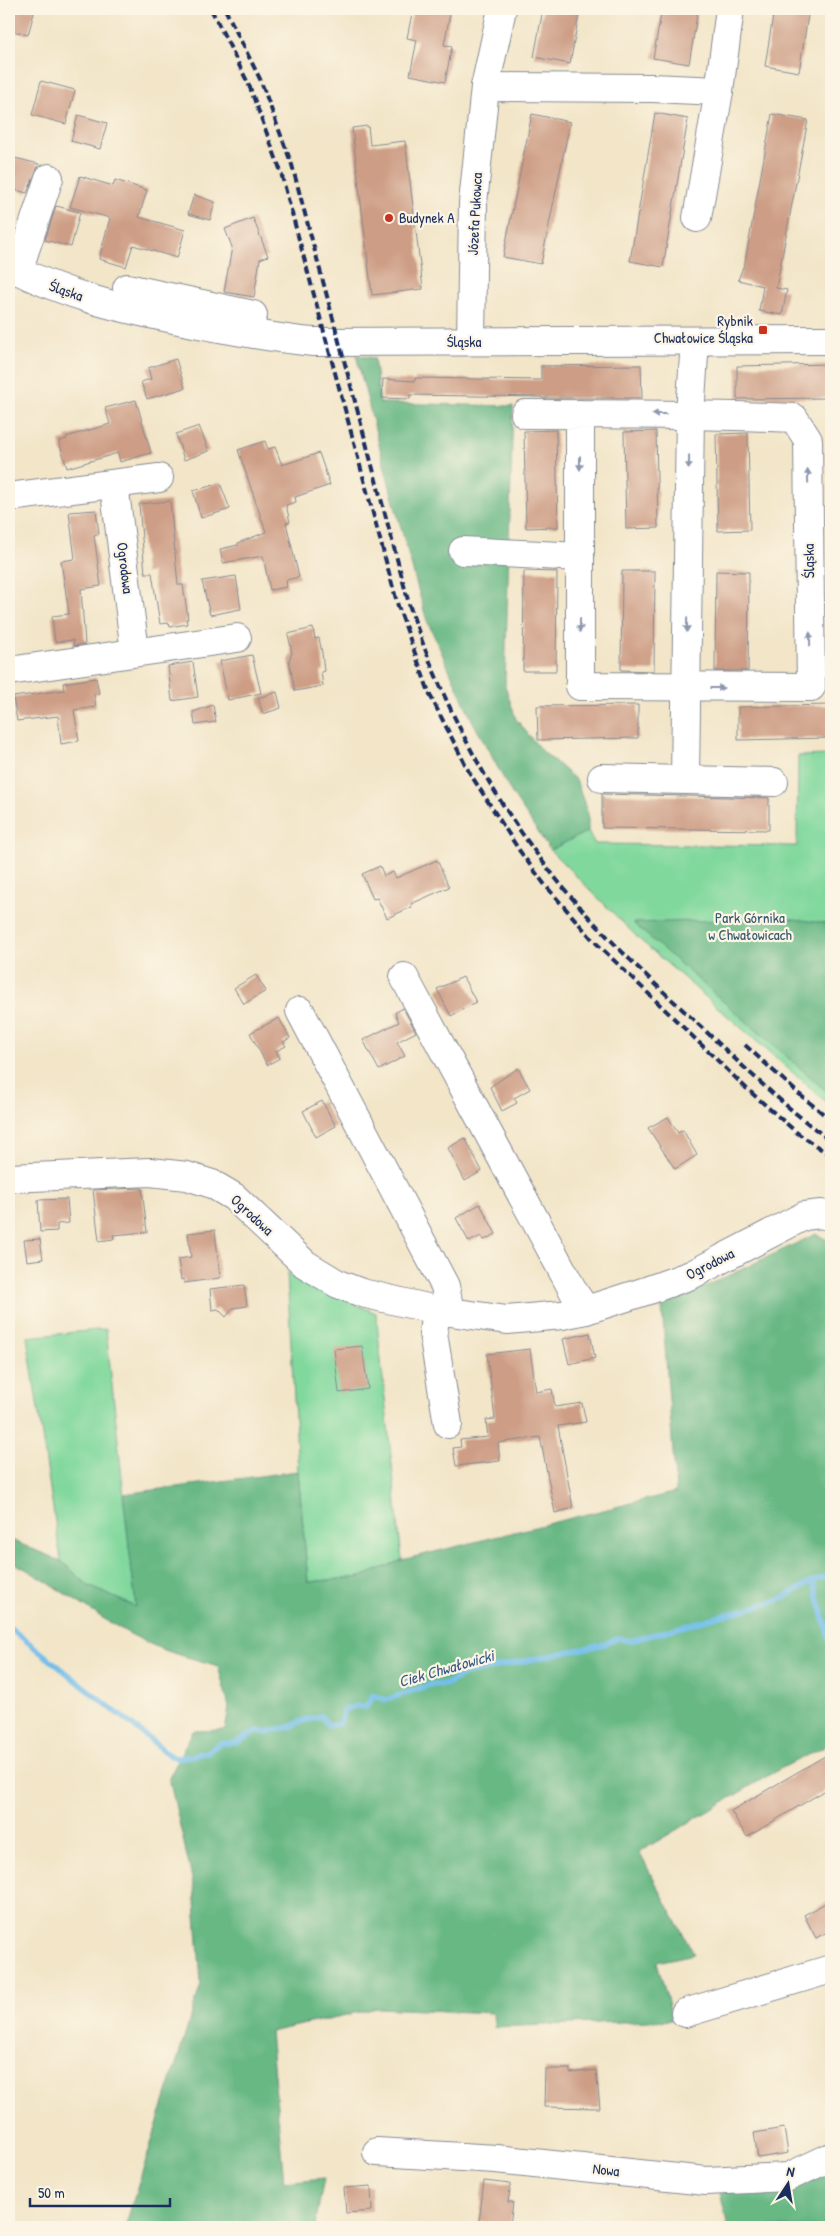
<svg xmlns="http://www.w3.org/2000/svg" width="840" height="2236" viewBox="0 0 840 2236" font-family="'Patrick Hand',sans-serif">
<rect width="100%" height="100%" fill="#fcf5e5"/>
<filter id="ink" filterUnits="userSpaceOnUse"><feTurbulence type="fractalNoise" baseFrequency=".02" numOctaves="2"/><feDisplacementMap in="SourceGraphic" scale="10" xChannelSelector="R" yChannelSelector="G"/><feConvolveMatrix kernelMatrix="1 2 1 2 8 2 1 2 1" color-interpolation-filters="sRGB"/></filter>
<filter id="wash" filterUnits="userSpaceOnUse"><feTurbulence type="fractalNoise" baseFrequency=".0096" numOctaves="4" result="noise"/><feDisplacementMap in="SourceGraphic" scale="20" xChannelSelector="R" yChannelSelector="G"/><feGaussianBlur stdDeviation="1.12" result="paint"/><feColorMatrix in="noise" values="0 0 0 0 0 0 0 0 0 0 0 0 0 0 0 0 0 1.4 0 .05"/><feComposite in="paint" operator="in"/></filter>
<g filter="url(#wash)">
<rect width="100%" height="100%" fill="#f2e5c8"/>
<g fill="#81d89d" stroke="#4e847e">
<path d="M831 755V1106L639 939 550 850 588 831 595 844 797 846 798 756Z"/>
<path d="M287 1273 376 1313 402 1560 362 1577 308 1582 298 1471Z"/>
<path d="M106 1329 136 1608 89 1586 61 1561 27 1337Z"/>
</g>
<g fill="#68b884" stroke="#427471">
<path d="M356 355 374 358 380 403 513 406 505 686 516 719 540 749 576 780 588 814V831L550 850 511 792 472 720 426 618 393 499Z"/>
<path d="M787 918 831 924V1095L633 923Z"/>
<path d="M816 1234 831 1242V1743L776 1771 639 1852 694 1954 657 1962 673 2020 494 2027 493 2013 377 2008 270 2032 284 2182 324 2178 315 2227H125L201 1984 194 1887 169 1778 193 1731 225 1730 229 1707 218 1666C196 1659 170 1654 148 1643 99 1620 57 1585 9 1560V1539L61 1561 89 1586 136 1607 123 1494 298 1471 308 1582 361 1577 402 1560 676 1492 662 1307Z"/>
<path d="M831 2170V2227H728L720 2192Z"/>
</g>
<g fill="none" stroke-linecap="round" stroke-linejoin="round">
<g stroke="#71beeb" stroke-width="5.5">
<path d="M813 1581 831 1643"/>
<path d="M9 1627 171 1756 177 1758 191 1756 207 1752 221 1743H236L257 1731 268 1733 271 1730 291 1727 299 1722 321 1716 328 1725 340 1724 344 1710 356 1706 366 1707 373 1695 386 1700 432 1684 445 1685 464 1674 605 1644 618 1638 630 1641 779 1600 813 1581 831 1575"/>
</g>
</g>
<g id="blocks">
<g fill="#cd9d85">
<path d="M12 9H35L28 35 9 30Z"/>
<path d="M413 9H451L444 45 452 46 445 82 410 75 417 40 407 38Z"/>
<path d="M543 9H580L570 64 534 57Z"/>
<path d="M662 9H698L689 64 653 58Z"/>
<path d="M774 9H809L799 72 765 66Z"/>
<path d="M41 81 75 90 66 124 32 115Z"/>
<path d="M655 113 688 119 663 267 630 261Z"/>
<path d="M532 114 570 122 541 264 503 257Z"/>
<path d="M772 114 808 120 776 288 787 290 782 315 759 311 763 286 738 280 745 262Z"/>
<path d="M78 115 107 123 100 149 71 141Z"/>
<path d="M368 126 370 145 405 141 423 289 372 295 352 128Z"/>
<path d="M15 158 39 164 27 193 9 188Z"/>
<path d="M80 176 113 186 115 180 147 190 139 217 185 230 177 258 133 245 126 267 99 259 110 218 70 207Z"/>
<path d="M194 195 215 202 210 220 188 214Z"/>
<path d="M56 206 80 212 71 247 45 240Z"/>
<path d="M253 218 268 256 260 259 254 297 224 292 232 247 225 229Z"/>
<path d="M176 359 185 388 147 399 141 382 151 379 148 368Z"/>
<path d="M831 364V398L737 399V366Z"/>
<path d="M641 365 642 398H542V397L410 395V399L382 398 383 379 415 381V378L541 380V366Z"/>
<path d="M136 400 151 453 120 462 118 453 67 468 59 441 67 439 66 437 110 424 105 408Z"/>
<path d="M199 426 209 451 184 460 176 434Z"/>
<path d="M556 430 558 527 526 528 524 431Z"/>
<path d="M656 431 658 528 626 529 624 432Z"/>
<path d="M748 433 750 530 718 531 716 434Z"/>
<path d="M265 441 268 449 275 447 282 465 319 453 330 485 295 497 296 502 286 505 290 522 286 523 299 577 286 580 287 587 270 590 263 556 223 563 220 549 238 545V543L266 532 238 450Z"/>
<path d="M220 483 230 509 201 518 193 491Z"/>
<path d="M170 501 178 585H183L188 619H186L187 624 170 627 169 623 160 624 152 573H145L139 504Z"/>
<path d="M96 510 99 534 94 535 101 586 81 589 85 644 74 646 73 640 55 642 52 616 69 614 61 561 75 559 69 512Z"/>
<path d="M524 571 557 572 556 671H523Z"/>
<path d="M622 571H655L654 671 621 670Z"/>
<path d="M716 571 749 572 748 671H715Z"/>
<path d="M236 576 241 609 210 615 202 581Z"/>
<path d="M313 628 315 639 319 638 322 653 324 671 321 672 323 686 295 691 289 660 292 653 288 634Z"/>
<path d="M252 655 261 693 228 700 220 661Z"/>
<path d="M193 662 198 697 172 701 168 666Z"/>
<path d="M96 678 99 693 94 694 96 707 74 710 79 741 61 744 58 716 17 721 13 697 64 690 63 683Z"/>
<path d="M277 692 281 708 263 714 258 698Z"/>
<path d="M213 705 216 722 195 725 193 712Z"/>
<path d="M638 705V738L538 740 537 706Z"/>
<path d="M831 705V738L738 740V707Z"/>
<path d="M602 794 769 798V830L602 828Z"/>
<path d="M437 860 449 887 411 904 412 907 387 918 377 898 373 899 362 874 380 866 384 876 393 872 396 878Z"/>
<path d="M256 975 266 991 244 1004 234 988Z"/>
<path d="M463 977 476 1002 451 1016 437 989Z"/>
<path d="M403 1008 416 1032 397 1042 405 1056 379 1070 363 1040 399 1022 395 1013Z"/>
<path d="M279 1018 290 1038 283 1042 286 1046 276 1051 280 1058 267 1065 250 1033Z"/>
<path d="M518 1068 530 1089 514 1098 517 1103 502 1111 490 1087Z"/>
<path d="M322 1101 336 1126 316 1137 303 1111Z"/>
<path d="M668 1117 678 1133 683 1130 697 1155 675 1169 648 1128Z"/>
<path d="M465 1138 482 1171 465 1181 448 1148Z"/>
<path d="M142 1188 147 1232 113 1235 114 1239 99 1241 93 1190Z"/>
<path d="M67 1199 69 1223 57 1224V1231L40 1232 38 1200Z"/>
<path d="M480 1204 496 1234 484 1240 481 1236 469 1242 456 1218Z"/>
<path d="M215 1230 220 1278 184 1283V1279L181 1280 178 1259 191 1257 188 1233Z"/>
<path d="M40 1239 43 1259 27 1261 24 1240Z"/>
<path d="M244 1285 247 1306 233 1308 226 1317 218 1309 212 1310 210 1289Z"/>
<path d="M590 1333 595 1358 569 1364 563 1339Z"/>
<path d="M362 1346 368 1389 339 1393 334 1349Z"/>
<path d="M530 1349 536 1392 552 1389 555 1407 582 1403 586 1422 558 1426 573 1508 555 1513 540 1437 498 1443 500 1461 456 1466 453 1448 461 1447 460 1440 488 1437 486 1420 495 1419 487 1354Z"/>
<path d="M825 1756 831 1767V1787L747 1837 731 1811Z"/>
<path d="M831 1900V1930L816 1938 804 1915Z"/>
<path d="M545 2069H570V2073L596 2070 600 2108 544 2107Z"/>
<path d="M784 2128 788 2153 758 2158 754 2133Z"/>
<path d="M484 2181 511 2184 508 2202H513L510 2226 479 2222Z"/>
<path d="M371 2186 372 2211 346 2213 344 2188Z"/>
</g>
</g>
</g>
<g filter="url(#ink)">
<use href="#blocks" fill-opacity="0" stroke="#868a93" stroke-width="1"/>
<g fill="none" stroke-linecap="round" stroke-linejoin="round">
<defs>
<g id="minor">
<path d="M485 87 652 88 719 91"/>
<path d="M697 218 719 91 730 9"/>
<path d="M9 266C69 297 123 309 189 322 230 330 271 338 313 342L831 340"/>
<path d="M18 271 49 178"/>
<path d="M127 288 253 315"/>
<path d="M471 341 473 203 485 87 502 9"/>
<path d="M525 414C615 414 704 414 794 418L808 440 811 687 580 686V414"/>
<path d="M114 484 135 652"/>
<path d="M9 497 159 478"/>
<path d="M463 551 580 557"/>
<path d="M9 671 237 638"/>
<path d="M602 778 774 782"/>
<path d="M685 779 690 414 695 341"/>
<path d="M404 977 575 1294 586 1310"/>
<path d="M300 1011 445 1286 450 1312"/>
<path d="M9 1178 150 1172 187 1176 212 1184 234 1197 305 1264 338 1284 362 1293 436 1310 507 1320 562 1315 586 1310 649 1290 691 1275 804 1216 821 1214 831 1217"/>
<path d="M436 1310 433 1333 448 1424"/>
<path d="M685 2013 831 1969"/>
<path d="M377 2152 496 2159 706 2181 788 2177 831 2157"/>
</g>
</defs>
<use href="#minor" stroke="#868a93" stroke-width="30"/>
<use href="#minor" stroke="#fff" stroke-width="28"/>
<g stroke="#1b2f5e" stroke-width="4" stroke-dasharray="8 4" stroke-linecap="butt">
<path d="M211 9 249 85 280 169 398 606 430 695 469 772 519 850 545 885 593 940 746 1088 796 1132 831 1156"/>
<path d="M225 9 260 79 292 165 409 604C449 726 513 839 603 932 633 964 666 994 698 1024 741 1064 783 1106 831 1141"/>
<path d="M745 1045 799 1094 831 1120"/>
</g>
</g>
<defs><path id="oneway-solid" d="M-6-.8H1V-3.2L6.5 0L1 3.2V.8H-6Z" transform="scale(1.25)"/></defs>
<g fill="#8d97ae">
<use href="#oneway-solid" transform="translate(659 414) rotate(180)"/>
<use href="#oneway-solid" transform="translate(689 462) rotate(91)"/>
<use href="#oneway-solid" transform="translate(580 463) rotate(90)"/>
<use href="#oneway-solid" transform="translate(808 476) rotate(-91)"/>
<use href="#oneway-solid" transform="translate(580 625) rotate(90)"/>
<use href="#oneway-solid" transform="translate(687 625) rotate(91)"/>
<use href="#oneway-solid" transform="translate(810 639) rotate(-91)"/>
<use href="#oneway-solid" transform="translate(717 688)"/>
</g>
</g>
<g fill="#c8321e" stroke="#fcf5e5" stroke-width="2">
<circle cx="389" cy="218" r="5"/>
<rect x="758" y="325" width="10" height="10" rx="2.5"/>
</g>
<g text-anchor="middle" stroke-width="4.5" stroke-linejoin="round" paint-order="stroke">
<g font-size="15" fill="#1b2f5e" stroke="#fcf5e5">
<text transform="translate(475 214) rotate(-87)" y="5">Józefa Pukowca</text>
<text transform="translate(66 291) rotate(19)" y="5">Śląska</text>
<text x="464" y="347">Śląska</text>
<text transform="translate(809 561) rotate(-91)" y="5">Śląska</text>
<text transform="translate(125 568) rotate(83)" y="5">Ogrodowa</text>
<text transform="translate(252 1215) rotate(43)" y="5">Ogrodowa</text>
<text transform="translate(710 1264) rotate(-27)" y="5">Ogrodowa</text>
<text transform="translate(606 2170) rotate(6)" y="5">Nowa</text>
</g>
<g font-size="15" fill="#1b2f5e" stroke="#fcf5e5" text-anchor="start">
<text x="399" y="223">Budynek A</text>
<text x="753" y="326" text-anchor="end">Rybnik<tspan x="753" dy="17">Chwałowice Śląska</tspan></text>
</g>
<g font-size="15" fill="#34596e" stroke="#fcf5e5">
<text x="750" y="923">Park Górnika<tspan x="750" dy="17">w Chwałowicach</tspan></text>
</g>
<g font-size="16" font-style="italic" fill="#355a88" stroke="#fcf5e5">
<text transform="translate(446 1668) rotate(-16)" y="6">Ciek Chwałowicki</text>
</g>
</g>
<rect width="840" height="2236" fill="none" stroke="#fcf5e5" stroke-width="30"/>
<g transform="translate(788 2184) rotate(12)" stroke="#fcf5e5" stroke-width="4" paint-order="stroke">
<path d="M0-4L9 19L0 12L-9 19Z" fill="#1b2f5e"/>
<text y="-8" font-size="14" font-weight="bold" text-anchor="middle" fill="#1b2f5e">N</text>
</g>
<path d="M30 2198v8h140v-8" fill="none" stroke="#1b2f5e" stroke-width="2.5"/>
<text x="38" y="2198" font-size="15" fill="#1b2f5e" stroke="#fcf5e5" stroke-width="4" paint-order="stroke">50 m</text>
</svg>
